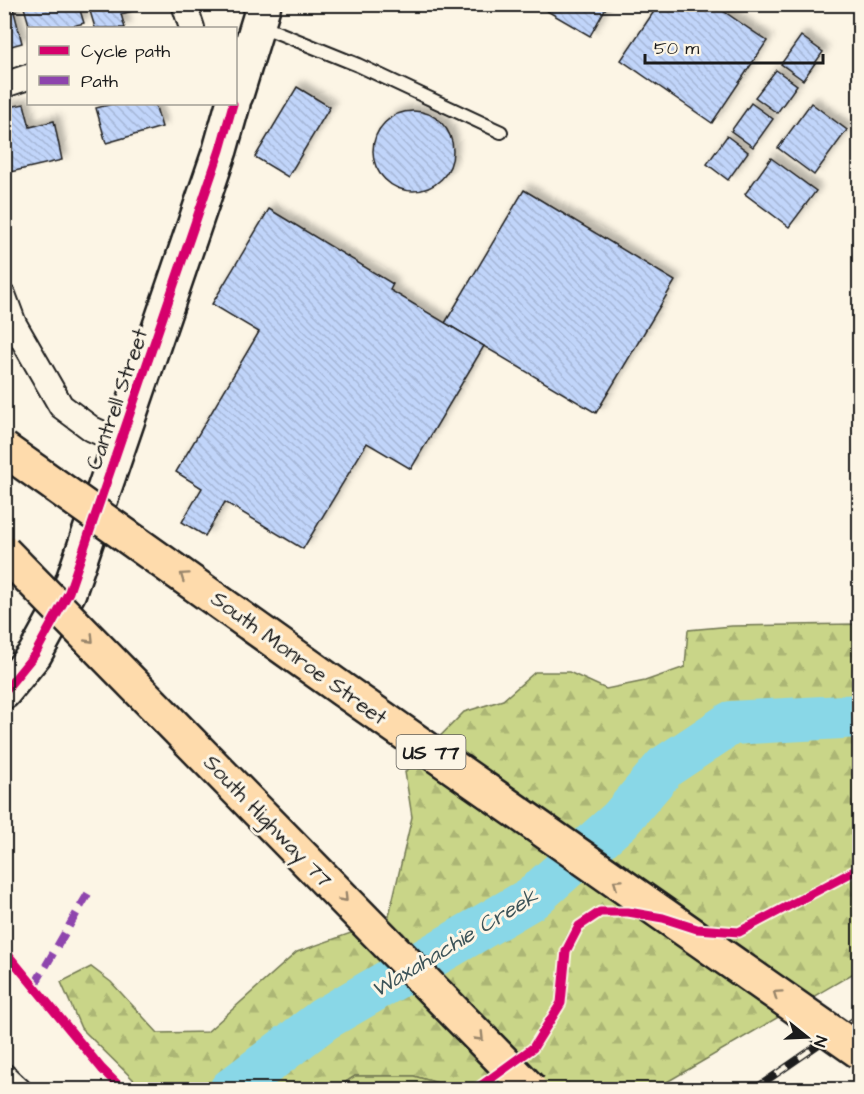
<svg xmlns="http://www.w3.org/2000/svg" width="864" height="1094" viewBox="0 0 864 1094" font-family="'Architects Daughter',sans-serif">
<defs>
<pattern id="forest-firs" width="22" height="20" patternUnits="userSpaceOnUse" patternTransform="scale(1.5)"><rect width="22" height="20" fill="#c9d588"/><path d="M5 1l3.5 6h-7zM16 11l3.5 6h-7z" fill="#acb675"/></pattern>
<pattern id="park-crowns" width="20" height="18" patternUnits="userSpaceOnUse" patternTransform="scale(1.5)"><rect width="20" height="18" fill="#c9d588"/><path d="M2 6a3 3 0 1 1 6 0M12 15a3 3 0 1 1 6 0" fill="none" stroke="#acb675"/></pattern>
<pattern id="building-back-hatch" width="6" height="6" patternUnits="userSpaceOnUse" patternTransform="scale(1.5)"><rect width="6" height="6" fill="#c1d5fa"/><path d="M-1 5l2 2M0 0l6 6M5-1l2 2" fill="none" stroke="#a5b6d6"/></pattern>
<filter id="shadow"><feDropShadow dx="5.5" dy="-5.5" stdDeviation="3" flood-color="#0004"/></filter>
</defs>
<rect width="100%" height="100%" fill="#fcf5e5"/>
<filter id="ink" filterUnits="userSpaceOnUse"><feTurbulence type="fractalNoise" baseFrequency=".0167" numOctaves="2"/><feDisplacementMap in="SourceGraphic" scale="12" xChannelSelector="R" yChannelSelector="G"/><feConvolveMatrix kernelMatrix="1 2 1 2 8 2 1 2 1" color-interpolation-filters="sRGB"/></filter>
<g filter="url(#ink)">
<path fill="url(#forest-firs)" stroke="#727852" stroke-width="1.5" d="M859 624V970L655 1089 459 1090 414 1076H355L335 1089H143L81 1028 61 982 91 967 111 982 158 1033 207 1032 297 952 388 920 412 817 405 772 464 712 503 700 535 672H569L606 689 645 681 685 667 688 630 732 626Z"/>
<path fill="url(#park-crowns)" stroke="#727852" stroke-width="1.5" d="M355 1076H414L459 1089H335Z"/>
<g fill="none" stroke-linecap="round" stroke-linejoin="round">
<path stroke="#89d7e7" stroke-width="44" d="M231 1090 324 1019 532 898 620 820 665 767 731 723 860 716"/>
</g>
<g fill="url(#building-back-hatch)" stroke="#1c1c1c" stroke-width="1.5" filter="url(#shadow)">
<path d="M4 4H12L22 43 4 48Z"/>
<path d="M23 4H78L84 23 66 28H30Z"/>
<path d="M88 4H143L144 8 121 14 125 28H95Z"/>
<path d="M535 4H608L590 36Z"/>
<path d="M659 4H713L767 41 712 123 621 60Z"/>
<path d="M801 36 823 52 803 80 781 64Z"/>
<path d="M776 70 797 85 777 113 755 97Z"/>
<path d="M297 87 330 107 288 177 255 157Z"/>
<path d="M751 103 773 119 753 147 731 131Z"/>
<path d="M811 103 847 130 814 175 778 148Z"/>
<path d="M24 104 30 127 54 121 62 160 6 173 4 108Z"/>
<path d="M112 104H155L162 127 106 143 96 108Z"/>
<circle cx="413" cy="151" r="40"/>
<path d="M727 136 748 152 728 180 707 164Z"/>
<path d="M771 158 816 191 789 227 745 194Z"/>
<path d="M524 190 675 281 596 413 445 323Z"/>
<path d="M269 209 393 284 390 290 484 346 411 469 367 443 303 549 225 502 205 536 182 522 202 488 176 472 259 332 212 304Z"/>
</g>
<g fill="none" stroke-linecap="round" stroke-linejoin="round">
<defs>
<path id="lane" d="M259 25 358 65 501 132"/>
<g id="street">
<path d="M184 4 192 28"/>
<path d="M4 85 28 77"/>
<path d="M4 297 14 324 61 406 92 429 121 442"/>
<path d="M4 1076 19 1090"/>
</g>
<g id="secondary">
<path d="M236 95 264 4"/>
<path d="M4 692 35 654 69 592 220 150 233 104"/>
</g>
</defs>
<use href="#lane" stroke="#1c1c1c" stroke-width="16"/>
<use href="#street" stroke="#1c1c1c" stroke-width="28"/>
<use href="#secondary" stroke="#1c1c1c" stroke-width="38"/>
<use href="#lane" stroke="#fcf5e5" stroke-width="12"/>
<use href="#street" stroke="#fcf5e5" stroke-width="24"/>
<use href="#secondary" stroke="#fcf5e5" stroke-width="33"/>
<defs>
<path id="rail" d="M753 1090 860 1016"/>
</defs>
<use href="#rail" stroke="#1c1c1c" stroke-width="7"/>
<use href="#rail" stroke="#fcf5e5" stroke-width="4.5" stroke-dasharray="14" stroke-linecap="butt"/>
<defs>
<g id="primary-bridge">
<path d="M4 449 343 690 860 1052"/>
<path d="M4 552 531 1090"/>
</g>
</defs>
<use href="#primary-bridge" stroke="#1c1c1c" stroke-width="38" stroke-linecap="butt"/>
<use href="#primary-bridge" stroke="#fedbac" stroke-width="33"/>
<g stroke="#8e44ad" stroke-width="8" stroke-dasharray="15 8" stroke-linecap="butt">
<path d="M4 815 9 801"/>
<path d="M34 986 89 892"/>
</g>
<defs>
<g id="cycleway">
<path d="M4 692 35 654 69 592 220 150 233 104"/>
<path d="M4 950 102 1069 123 1090"/>
<path d="M475 1090 533 1048 561 1003 566 951 579 926 600 912H628L663 918 697 929 739 932 860 868"/>
</g>
</defs>
<use href="#cycleway" stroke="#fcf5e5" stroke-width="13"/>
<use href="#cycleway" stroke="#d6006c" stroke-width="9"/>
</g>
<defs><path id="oneway-chevron" d="M-2-3.5L2.5 0L-2 3.5" fill="none" stroke-width="1.6" stroke-linecap="round" stroke-linejoin="round" transform="scale(1.5)"/></defs>
<g stroke="#98856b">
<use href="#oneway-chevron" transform="translate(184 576) rotate(-145)"/>
<use href="#oneway-chevron" transform="translate(90 639) rotate(46)"/>
<use href="#oneway-chevron" transform="translate(617 883) rotate(-145)"/>
<use href="#oneway-chevron" transform="translate(344 898) rotate(46)"/>
<use href="#oneway-chevron" transform="translate(777 994) rotate(-145)"/>
<use href="#oneway-chevron" transform="translate(480 1037) rotate(46)"/>
</g>
</g>
<g text-anchor="middle" stroke-width="6" stroke-linejoin="round" paint-order="stroke">
<rect fill="#fcf5e5" stroke="#5f5d58" stroke-width="1.5" x="396.5" y="735" width="69" height="34" rx="4.5"/>
<g font-size="20" font-weight="bold" fill="#1c1c1c">
<text x="431" y="759">US 77</text>
</g>
<g font-size="21" fill="#1c1c1c" stroke="#fcf5e5">
<text transform="translate(117 399) rotate(-71)" y="7">Cantrell Street</text>
<text transform="translate(299 658) rotate(36)" y="7">South Monroe Street</text>
<text transform="translate(268 821) rotate(46)" y="7">South Highway 77</text>
</g>
<g font-size="22" font-style="italic" fill="#3d5459" stroke="#fcf5e5">
<text transform="translate(454 942) rotate(-31)" y="8">Waxahachie Creek</text>
</g>
</g>
<rect width="864" height="1094" fill="none" stroke="#fcf5e5" stroke-width="24"/>
<rect x="12" y="12" width="840" height="1070" fill="none" stroke="#1c1c1c" stroke-width="2" filter="url(#ink)"/>
<rect x="27" y="27" width="210" height="78" fill="#fcf5e5" stroke="#a29e95" stroke-width="1.5"/>
<rect x="39" y="46" width="30" height="9" fill="#d6006c" stroke="#a29e95" stroke-width="1.5"/>
<text x="81" y="57" font-size="18" fill="#1c1c1c">Cycle path</text>
<rect x="39" y="76" width="30" height="9" fill="#8e44ad" stroke="#a29e95" stroke-width="1.5"/>
<text x="81" y="87" font-size="18" fill="#1c1c1c">Path</text>
<g transform="translate(807 1037) rotate(108)" stroke="#fcf5e5" stroke-width="4.5" paint-order="stroke">
<path d="M0-4.5L10 22L0 15L-10 22Z" fill="#1c1c1c"/>
<text y="-9" font-size="16" font-weight="bold" text-anchor="middle" fill="#1c1c1c">N</text>
</g>
<path d="M645 54v9h178v-9" fill="none" stroke="#1c1c1c" stroke-width="3"/>
<text x="654" y="54" font-size="18" fill="#1c1c1c" stroke="#fcf5e5" stroke-width="4.5" paint-order="stroke">50 m</text>
</svg>
